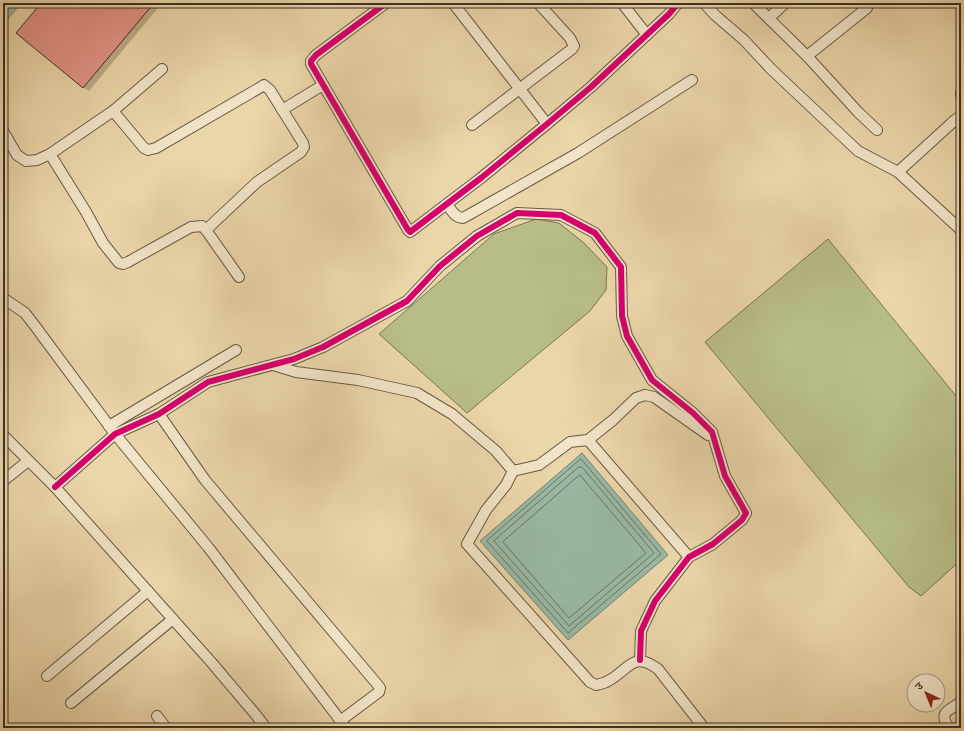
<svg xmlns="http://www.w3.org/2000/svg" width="964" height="731" viewBox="0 0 964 731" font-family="'Sorts Mill Goudy','Noto Serif Devanagari',serif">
<rect width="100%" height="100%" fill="#ebd6aa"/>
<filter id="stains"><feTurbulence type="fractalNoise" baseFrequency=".005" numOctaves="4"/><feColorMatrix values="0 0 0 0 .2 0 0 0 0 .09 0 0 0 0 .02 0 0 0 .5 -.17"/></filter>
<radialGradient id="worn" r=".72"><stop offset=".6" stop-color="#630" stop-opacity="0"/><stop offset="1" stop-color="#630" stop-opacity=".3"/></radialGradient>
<g fill="#b8bd88" stroke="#7a7656">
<path d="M536 219 559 223 584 243 607 267 606 290 590 311 467 413 379 334 494 234Z"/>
<path d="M828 239 961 402V560L921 596 909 587 705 342Z"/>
</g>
<g fill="#99b9a5" stroke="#738271">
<path d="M3 3H21L3 25Z"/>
<path d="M582 453 668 555 568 640 480 541Z"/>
</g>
<path fill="#0003" d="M42 3H162L89 91 84 88 17 33Z"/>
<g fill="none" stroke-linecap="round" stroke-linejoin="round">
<g stroke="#6a7464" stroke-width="1">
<path d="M581 459 661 554 568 633 487 541Z"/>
<path d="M579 467H582L654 553 569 626 494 541Z"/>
<path d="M580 475 646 553 569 618 503 542Z"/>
</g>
</g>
<path fill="#e29385" stroke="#3b3023" d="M41 3H154L83 88 16 33Z"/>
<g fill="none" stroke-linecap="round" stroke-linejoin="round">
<defs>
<g id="minor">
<path d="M386 3 316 55 311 61V64L408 230 410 232 481 178 547 124 591 87 669 14 678 3"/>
<path d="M453 3 547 124"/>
<path d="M622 3 647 35"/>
<path d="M704 3 715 15 744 40 771 69 858 151 898 172 961 230"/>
<path d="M753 3 807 56 858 112 877 130"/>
<path d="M769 18 785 3"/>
<path d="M807 56 867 8"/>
<path d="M961 93V95"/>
<path d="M282 110 323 85"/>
<path d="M113 111 144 148 148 150 156 148 261 87 264 85 270 90 303 143 304 147 301 152 257 182 206 230"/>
<path d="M472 125 572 49 574 46 570 38 538 3"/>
<path d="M3 131 17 155 26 161 37 160 50 154 113 111 162 69"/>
<path d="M50 154 86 212 103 243 119 263 123 264 128 262 191 227 202 226 206 230 239 277"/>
<path d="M898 172 955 120 961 116"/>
<path d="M447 204C451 210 455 218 463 218L578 153 692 80"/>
<path d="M3 298 25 313 35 326 115 434 208 547 346 728"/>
<path d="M273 365 296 372 358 380 417 393 452 414 496 451 513 471 506 485 486 510 467 544 590 682 596 685C600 684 605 683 608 681 629 670 633 650 658 669L704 728"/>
<path d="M159 414 205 480 377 684 380 688 379 692 340 721"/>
<path d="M109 426 236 350"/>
<path d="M3 435 55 487 212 663 256 715 266 728"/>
<path d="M588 440 613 420 636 398 645 395 654 397 708 435"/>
<path d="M513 471 539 465 570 442 588 440 689 557"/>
<path d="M3 481 28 461"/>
<path d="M55 487 115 434 159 414 208 382 294 359 323 347 407 301 440 266 477 236 517 213 561 215 595 233 621 267 622 316 627 336 652 380 693 413 712 432 725 476 746 513 742 520 713 544 689 557 655 601 641 631 640 660"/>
<path d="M47 676 148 591"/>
<path d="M71 703 173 619"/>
<path d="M157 716 166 728"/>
<path d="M949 728C938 712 948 711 961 702"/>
</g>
</defs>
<use href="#minor" stroke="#675a45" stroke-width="12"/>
<use href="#minor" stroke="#f2e4c8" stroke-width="10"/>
<defs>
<g id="cycleway">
<path d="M386 3 316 55 311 61V64L408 230 410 232 481 178 547 124 591 87 669 14 678 3"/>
<path d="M55 487 115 434 159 414 208 382 294 359 323 347 407 301 440 266 477 236 517 213 561 215 595 233 621 267 622 316 627 336 652 380 693 413 712 432 725 476 746 513 742 520 713 544 689 557 655 601 641 631 640 660"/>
</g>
</defs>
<use href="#cycleway" stroke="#f2e4c8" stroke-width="8"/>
<use href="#cycleway" stroke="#d6006c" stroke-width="6"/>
</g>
<rect width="964" height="731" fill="none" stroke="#ebd6aa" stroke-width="16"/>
<rect x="4" y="4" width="956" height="723" fill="none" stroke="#3b3023" stroke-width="2"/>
<rect x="8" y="8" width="948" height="715" fill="none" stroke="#3b3023"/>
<g transform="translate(926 693) rotate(316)"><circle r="19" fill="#f2e4c8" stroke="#a99c86"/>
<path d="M0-3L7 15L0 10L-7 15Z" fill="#8f2418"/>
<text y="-6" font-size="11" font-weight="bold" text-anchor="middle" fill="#3b3023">उ</text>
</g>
<rect width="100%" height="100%" filter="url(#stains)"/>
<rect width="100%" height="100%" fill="url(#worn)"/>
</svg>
